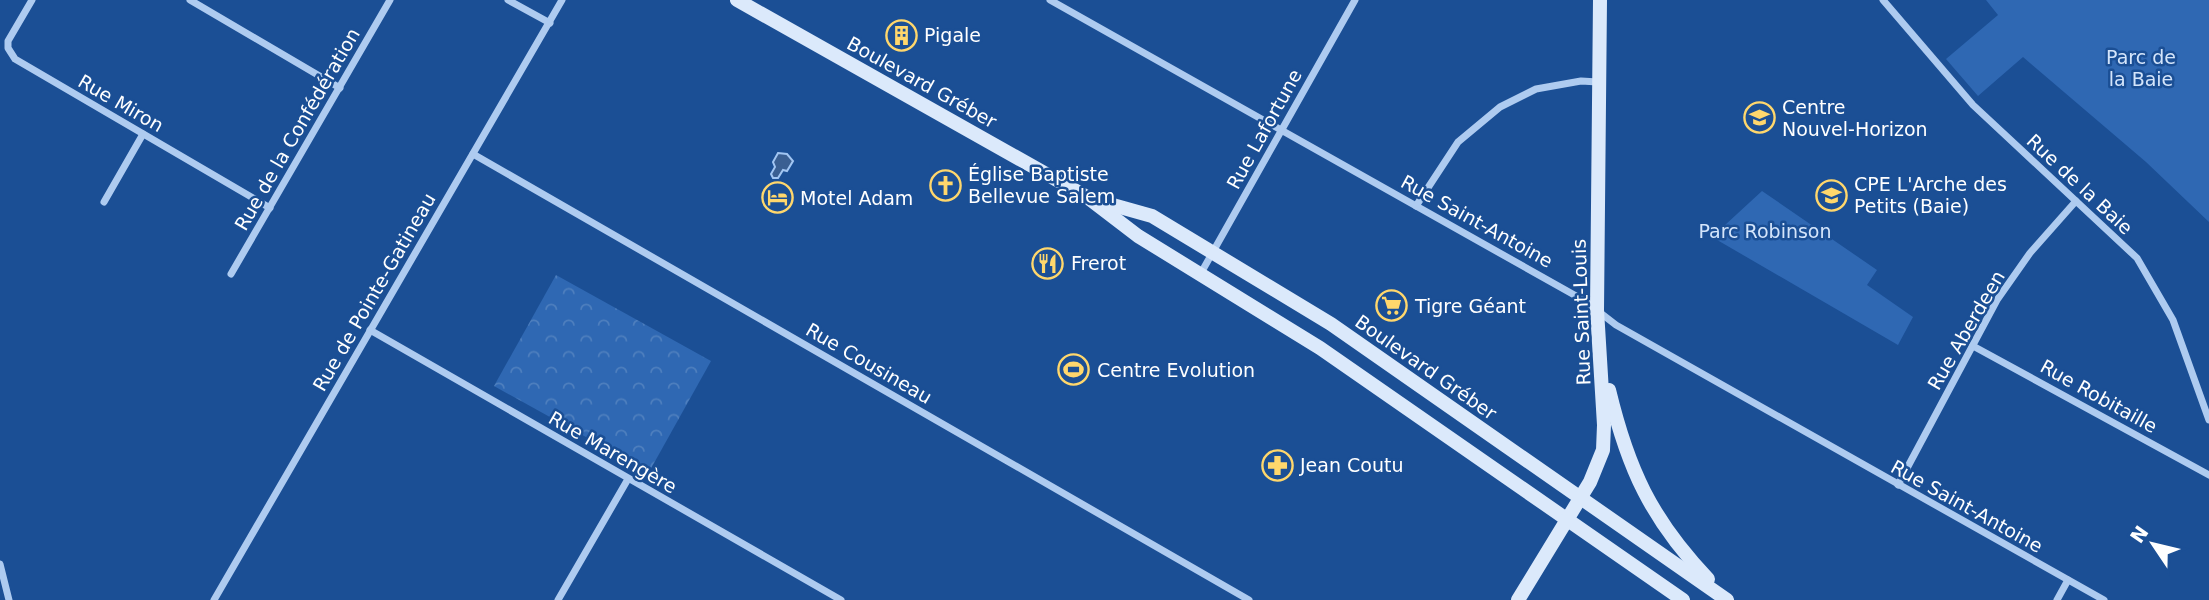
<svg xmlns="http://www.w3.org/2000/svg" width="2209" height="600" viewBox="0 0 2209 600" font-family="'DejaVu Sans',sans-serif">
<defs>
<pattern id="forest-crowns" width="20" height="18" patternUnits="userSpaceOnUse" patternTransform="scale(1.75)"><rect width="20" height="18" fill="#2f68b3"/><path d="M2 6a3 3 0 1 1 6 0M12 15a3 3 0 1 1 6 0" fill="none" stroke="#4e7fbe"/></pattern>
</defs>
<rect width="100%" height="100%" fill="#1b4f95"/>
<g fill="#2f68b3">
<path d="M1986 0H2209V222L2146 162 2023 57 1978 96 1946 59 1998 15Z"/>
<path d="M1762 191 1877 270 1867 285 1913 317 1898 345 1712 237Z"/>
</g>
<path fill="url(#forest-crowns)" d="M556 275 711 361 649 472 494 386Z"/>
<path fill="#3a5f92" stroke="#a1c5f2" stroke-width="2" d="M778 153 787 154 793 161 787 171 783 170 778 178H773L771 174 775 167 773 162Z"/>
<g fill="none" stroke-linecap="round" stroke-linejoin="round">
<g stroke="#aecbf0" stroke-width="7">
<path d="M32 0 8 41V48L15 59 270 208"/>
<path d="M190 0 340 88"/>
<path d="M508 0 550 23"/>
<path d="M1050 0 1585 301 1616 325 2104 600"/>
<path d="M1883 0 1973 105 2137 258 2173 320 2209 420"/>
<path d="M473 154 1249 600"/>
<path d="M104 202 143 134"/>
<path d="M1416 206 1458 142 1500 107 1536 89 1581 81 1598 82"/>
<path d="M1201 273 1355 0"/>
<path d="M231 274 390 0"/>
<path d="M370 330 841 600"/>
<path d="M1973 346 2209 475"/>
<path d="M1898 485 1997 300 2030 253 2076 201"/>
<path d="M0 564 9 600"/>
<path d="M214 600 562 0"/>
<path d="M558 600 628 479"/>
<path d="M2057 600 2068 580"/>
</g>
<g stroke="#dbe9fb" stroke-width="14">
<path d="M737 0 1087 197 1138 236 1320 348 1683 600"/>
<path d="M1095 200 1152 216 1331 324 1727 600"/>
<path d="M1609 390C1628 469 1651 519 1708 579"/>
<path d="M1518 600 1590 482 1603 450 1604 425 1597 310 1600 0"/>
</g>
</g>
<defs>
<symbol id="building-ring" viewBox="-11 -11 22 22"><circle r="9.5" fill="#1b4f95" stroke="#ffd76c" stroke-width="1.5"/><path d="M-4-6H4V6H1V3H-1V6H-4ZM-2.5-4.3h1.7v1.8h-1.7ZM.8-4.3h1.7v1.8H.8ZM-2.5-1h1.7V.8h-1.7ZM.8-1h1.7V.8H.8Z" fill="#ffd76c"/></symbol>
<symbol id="school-ring" viewBox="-11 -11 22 22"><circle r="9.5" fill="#1b4f95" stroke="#ffd76c" stroke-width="1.5"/><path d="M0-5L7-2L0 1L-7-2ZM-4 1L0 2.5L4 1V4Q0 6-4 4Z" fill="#ffd76c"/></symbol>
<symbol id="church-ring" viewBox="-11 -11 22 22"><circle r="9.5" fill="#1b4f95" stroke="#ffd76c" stroke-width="1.5"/><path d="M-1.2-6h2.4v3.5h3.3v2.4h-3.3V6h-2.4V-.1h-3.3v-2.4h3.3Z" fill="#ffd76c"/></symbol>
<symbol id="hotel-ring" viewBox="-11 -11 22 22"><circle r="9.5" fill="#1b4f95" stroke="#ffd76c" stroke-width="1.5"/><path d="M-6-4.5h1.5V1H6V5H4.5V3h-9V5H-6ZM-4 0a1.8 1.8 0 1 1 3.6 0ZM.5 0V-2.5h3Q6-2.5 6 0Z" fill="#ffd76c"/></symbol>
<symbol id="restaurant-ring" viewBox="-11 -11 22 22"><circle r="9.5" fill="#1b4f95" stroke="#ffd76c" stroke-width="1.5"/><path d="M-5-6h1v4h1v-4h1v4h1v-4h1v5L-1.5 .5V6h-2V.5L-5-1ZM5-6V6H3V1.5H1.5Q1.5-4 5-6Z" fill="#ffd76c"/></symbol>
<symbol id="supermarket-ring" viewBox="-11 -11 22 22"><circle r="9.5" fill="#1b4f95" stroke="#ffd76c" stroke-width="1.5"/><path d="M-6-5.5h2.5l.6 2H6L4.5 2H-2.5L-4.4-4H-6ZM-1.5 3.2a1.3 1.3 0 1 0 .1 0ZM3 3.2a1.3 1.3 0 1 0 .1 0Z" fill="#ffd76c"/></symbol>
<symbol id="stadium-ring" viewBox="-11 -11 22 22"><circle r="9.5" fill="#1b4f95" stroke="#ffd76c" stroke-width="1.5"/><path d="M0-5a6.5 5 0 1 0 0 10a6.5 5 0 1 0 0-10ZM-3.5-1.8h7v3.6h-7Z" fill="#ffd76c"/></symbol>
<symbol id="pharmacy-ring" viewBox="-11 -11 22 22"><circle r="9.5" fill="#1b4f95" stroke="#ffd76c" stroke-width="1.5"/><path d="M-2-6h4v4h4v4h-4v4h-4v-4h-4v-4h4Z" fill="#ffd76c"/></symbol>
</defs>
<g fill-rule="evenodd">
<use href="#building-ring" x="884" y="18" width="35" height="35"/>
<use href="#school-ring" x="1742" y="100" width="35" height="35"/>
<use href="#church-ring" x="928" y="168" width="35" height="35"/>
<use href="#school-ring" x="1814" y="178" width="35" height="35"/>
<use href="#hotel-ring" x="760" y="180" width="35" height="35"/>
<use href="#restaurant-ring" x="1030" y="246" width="35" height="35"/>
<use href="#supermarket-ring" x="1374" y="288" width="35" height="35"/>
<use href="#stadium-ring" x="1056" y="352" width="35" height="35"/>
<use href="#pharmacy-ring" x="1260" y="448" width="35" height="35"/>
</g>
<g text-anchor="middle" stroke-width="5" stroke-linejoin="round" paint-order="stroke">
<g font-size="19" fill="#fff" stroke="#1b4f95" text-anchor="start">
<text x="924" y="42">Pigale</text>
<text x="1782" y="114">Centre<tspan x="1782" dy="22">Nouvel-Horizon</tspan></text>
<text x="968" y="181">Église Baptiste<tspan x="968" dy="22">Bellevue Salem</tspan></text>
<text x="1854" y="191">CPE L'Arche des<tspan x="1854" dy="22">Petits (Baie)</tspan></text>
<text x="800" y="205">Motel Adam</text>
<text x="1071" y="270">Frerot</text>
<text x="1415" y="313">Tigre Géant</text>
<text x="1097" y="377">Centre Evolution</text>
<text x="1300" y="472">Jean Coutu</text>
</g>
<g font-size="19" fill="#d4e5fb" stroke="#1b4f95">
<text x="2141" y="64">Parc de<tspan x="2141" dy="22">la Baie</tspan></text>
<text x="1765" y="238">Parc Robinson</text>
</g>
<g font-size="19" fill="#fff" stroke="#1b4f95">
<text transform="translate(922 82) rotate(29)" y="7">Boulevard Gréber</text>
<text transform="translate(121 103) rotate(30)" y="7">Rue Miron</text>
<text transform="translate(297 129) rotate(-60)" y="7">Rue de la Confédération</text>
<text transform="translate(1264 129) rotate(-61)" y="7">Rue Lafortune</text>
<text transform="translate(2080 184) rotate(43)" y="7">Rue de la Baie</text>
<text transform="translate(1477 221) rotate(29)" y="7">Rue Saint-Antoine</text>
<text transform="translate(374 292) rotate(-60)" y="7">Rue de Pointe-Gatineau</text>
<text transform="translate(1581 312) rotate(-92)" y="7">Rue Saint-Louis</text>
<text transform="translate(1966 330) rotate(-60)" y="7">Rue Aberdeen</text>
<text transform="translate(869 363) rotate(30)" y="7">Rue Cousineau</text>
<text transform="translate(1426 367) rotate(35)" y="7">Boulevard Gréber</text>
<text transform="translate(2099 396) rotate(29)" y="7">Rue Robitaille</text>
<text transform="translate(613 452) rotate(30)" y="7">Rue Marengère</text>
<text transform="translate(1967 506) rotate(29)" y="7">Rue Saint-Antoine</text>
</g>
</g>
<g transform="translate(2153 544) rotate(305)" stroke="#1b4f95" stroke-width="5" paint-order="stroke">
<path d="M0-5L12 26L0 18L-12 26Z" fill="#ffffff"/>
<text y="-10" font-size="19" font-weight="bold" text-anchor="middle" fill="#ffffff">N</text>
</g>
</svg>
